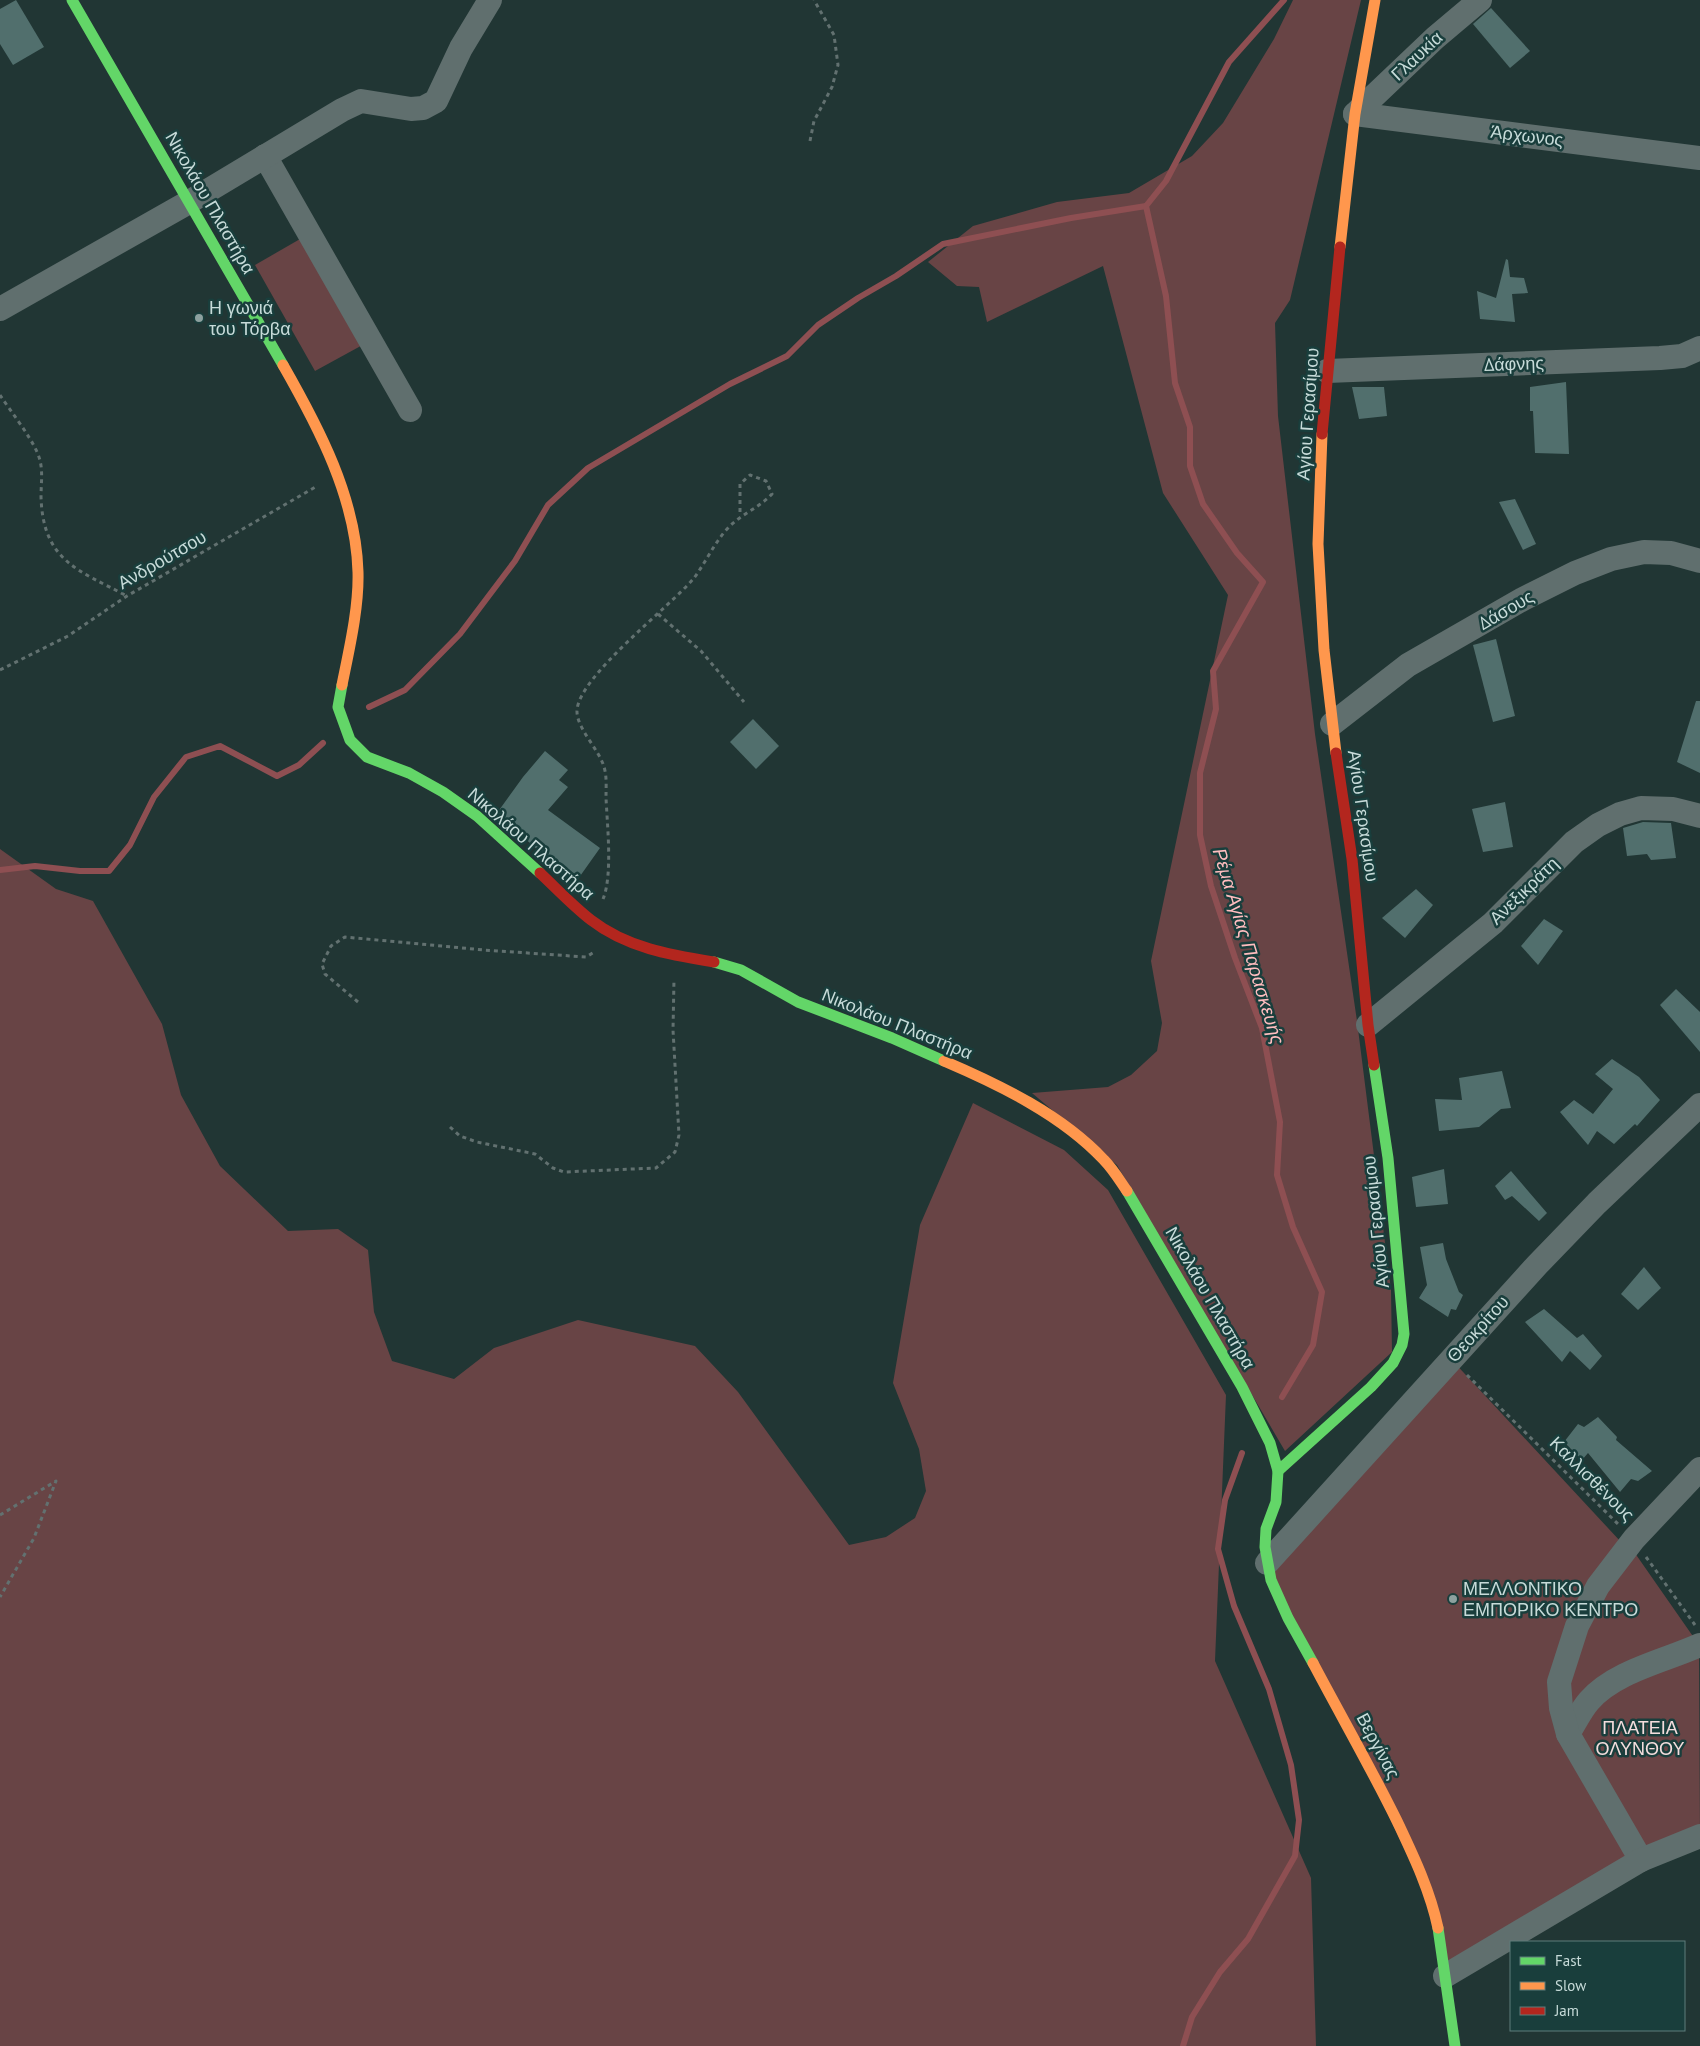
<svg xmlns="http://www.w3.org/2000/svg" width="1700" height="2046" viewBox="0 0 1700 2046" font-family="'PT Sans',sans-serif">
<rect width="100%" height="100%" fill="#213634"/>
<g fill="#684445">
<path d="M1293 0H1361L1290 300 1275 323 1278 416 1315 734 1357 1021 1391 1290 1392 1352 1285 1451 1117 1165 1032 1093 1108 1087 1131 1075 1157 1051 1162 1023 1151 961 1228 595 1163 493 1103 266 987 322 979 287 957 286 928 262 973 226 1057 202 1129 193 1192 156 1223 123 1274 39Z"/>
<path d="M307 235 368 342 315 371 255 265Z"/>
<path d="M0 849 56 889 93 901 162 1024 181 1095 220 1166 288 1231 338 1229 368 1250 374 1312 392 1361 454 1379 494 1348 578 1320 695 1346 738 1392 849 1545 886 1537 915 1518 926 1491 919 1449 893 1383 920 1225 973 1103 1064 1150 1108 1190 1226 1395 1215 1661 1311 1878 1316 2046H0Z"/>
<path d="M1451 1359 1621 1542 1630 1546 1699 1645 1700 1838 1634 1864 1445 1976 1442 1927 1267 1563Z"/>
</g>
<g fill="none" stroke-linecap="round" stroke-linejoin="round">
<g stroke="#8e4f52" stroke-width="6">
<path d="M369 707 405 690 460 634 515 561 548 505 588 468 730 384 787 356 818 325 858 298 896 276 943 244 1071 218 1146 206"/>
<path d="M0 870 35 866 80 871H109L130 845 154 797 186 757 220 746 277 776 299 765 323 743"/>
<path d="M1282 1397 1313 1345 1322 1292 1293 1227 1277 1175 1280 1122 1262 1028 1235 958 1211 886 1200 835V773L1216 709 1213 671 1263 582 1237 553 1203 504 1190 466V427L1175 383 1166 296 1146 206 1166 181 1229 62 1284 0"/>
<path d="M1183 2046 1192 2017 1220 1972 1248 1939 1295 1856 1299 1820 1291 1765 1269 1689 1234 1606 1218 1549 1225 1500 1242 1453"/>
</g>
</g>
<g fill="#516f6d">
<path d="M16 0 44 47 13 65 0 44V9Z"/>
<path d="M1491 8 1530 51 1510 68 1473 24Z"/>
<path d="M1506 259 1508 260 1510 277 1524 278 1528 293 1512 294 1515 322 1480 319 1477 291 1496 298Z"/>
<path d="M1566 382 1569 454 1535 453 1533 411H1530V387Z"/>
<path d="M1352 387H1384L1387 416 1359 419Z"/>
<path d="M1515 499 1536 544 1523 550 1499 502Z"/>
<path d="M1496 639 1515 716 1493 722 1473 645Z"/>
<path d="M1696 701H1700V773L1677 762Z"/>
<path d="M753 719 779 746 756 769 730 742Z"/>
<path d="M545 751 568 770 559 780 568 787 548 810 600 848 578 879 542 854 497 813 523 777Z"/>
<path d="M1505 802 1513 847 1483 852 1472 809Z"/>
<path d="M1643 822 1671 823 1676 858 1651 860 1647 854 1627 856 1623 828Z"/>
<path d="M1416 889 1433 905 1405 938 1382 918Z"/>
<path d="M1544 919 1563 931 1538 965 1521 946Z"/>
<path d="M1676 989 1700 1012V1052L1660 1005Z"/>
<path d="M1612 1059 1639 1077 1660 1100 1637 1126 1635 1124 1614 1144 1597 1131 1588 1145 1560 1112 1574 1100 1593 1114 1613 1089 1595 1074Z"/>
<path d="M1502 1071 1511 1108 1501 1109 1479 1127 1439 1131 1435 1099 1462 1100 1459 1078Z"/>
<path d="M1444 1169 1448 1204 1416 1207 1412 1177Z"/>
<path d="M1511 1171 1547 1213 1539 1221 1512 1196 1505 1200 1495 1186Z"/>
<path d="M1443 1243 1446 1259 1459 1292 1463 1295 1456 1310 1451 1309 1448 1317 1419 1298 1427 1285 1420 1247Z"/>
<path d="M1644 1267 1661 1288 1638 1310 1621 1294Z"/>
<path d="M1544 1309 1577 1338 1583 1334 1602 1356 1590 1370 1570 1351 1562 1362 1525 1322Z"/>
<path d="M1598 1417 1617 1437 1616 1440 1652 1471 1638 1481 1631 1479 1620 1492 1588 1453 1582 1460 1564 1442 1578 1424 1584 1427Z"/>
</g>
<g fill="none" stroke-linecap="round" stroke-linejoin="round">
<g stroke="#627170" stroke-width="3" stroke-dasharray="4 4" stroke-linecap="butt">
<path d="M810 141 814 121 832 87 838 65 834 35 814 0"/>
<path d="M0 395C11 412 29 434 37 452 44 467 41 481 41 497 43 561 78 570 127 596"/>
<path d="M658 614 701 651 744 702"/>
<path d="M0 670 68 636 127 596 317 486"/>
<path d="M603 899C613 875 607 824 606 797 606 788 607 776 604 767 599 749 576 728 577 710 580 675 669 608 694 578 706 562 714 543 728 528 741 514 759 508 772 494L766 481 750 475 740 484V516"/>
<path d="M358 1002 325 974 322 964 331 946 345 937 484 950 586 957 596 951"/>
<path d="M450 1127 460 1136 477 1142 535 1154 553 1168 564 1172 656 1168 675 1152 679 1135 673 1030 674 979"/>
<path d="M1467 1375 1618 1524"/>
<path d="M0 1515 56 1481 34 1538 0 1597"/>
<path d="M1646 1557 1695 1625"/>
</g>
<g stroke="#606f6e" stroke-width="24">
<path d="M1355 114 1700 158"/>
<path d="M1355 114 1435 38 1480 0"/>
<path d="M265 156 410 410"/>
<path d="M0 309 189 202 342 110 361 101 411 109 423 108 436 101 461 48 490 0"/>
<path d="M1327 371 1660 358 1682 356 1700 348"/>
<path d="M1332 724 1408 665 1523 599 1575 573 1611 559 1644 552 1671 553 1700 561"/>
<path d="M1368 1025 1493 923 1574 842 1598 825 1620 814 1641 808 1673 809 1700 816"/>
<path d="M1267 1563 1538 1264 1597 1203 1700 1105"/>
<path d="M1568 1734C1575 1723 1581 1710 1589 1701 1615 1671 1665 1661 1700 1645"/>
<path d="M1641 1860 1568 1734 1561 1708 1559 1682 1577 1626 1598 1586 1634 1539 1700 1469"/>
<path d="M1445 1976 1641 1860 1700 1836"/>
</g>
<g stroke="#63d668" stroke-width="11">
<path d="M72 0 283 365"/>
<path d="M342 685 338 707 350 740 367 757 409 773 443 792 477 816 540 873"/>
<path d="M714 962 741 970 798 1002 892 1038 944 1061"/>
<path d="M1127 1191 1242 1387 1270 1443 1278 1471 1276 1502 1266 1529 1265 1547 1271 1580 1288 1618 1313 1663"/>
<path d="M1278 1471 1371 1387 1393 1363 1402 1345 1404 1334 1388 1158 1374 1065"/>
<path d="M1438 1928 1455 2046"/>
</g>
<g stroke="#ff974d" stroke-width="11">
<path d="M1340 247 1355 114 1375 0"/>
<path d="M283 365C319 428 356 498 358 572 359 608 349 650 342 685"/>
<path d="M1322 434 1318 544 1324 650 1336 753"/>
<path d="M944 1061C1000 1085 1062 1115 1104 1160 1113 1169 1120 1181 1127 1191"/>
<path d="M1313 1663C1341 1716 1371 1768 1397 1821 1413 1855 1430 1890 1438 1928"/>
</g>
<g stroke="#b3261e" stroke-width="11">
<path d="M1322 434 1340 247"/>
<path d="M1336 753 1352 859 1368 1025 1374 1065"/>
<path d="M540 873C557 889 573 906 591 920 627 948 671 955 714 962"/>
</g>
</g>
<g fill="#8da19f" stroke="#193e3c" stroke-width="2">
<circle cx="199" cy="318" r="5"/>
<circle cx="1453" cy="1599" r="5"/>
</g>
<g text-anchor="middle" stroke-width="5" stroke-linejoin="round" paint-order="stroke">
<g font-size="18" fill="#c7dbd9" stroke="#193e3c">
<text transform="translate(1417 56) rotate(-43)" y="6">Γλαυκία</text>
<text transform="translate(1527 136) rotate(7)" y="6">Άρχωνος</text>
<text transform="translate(210 203) rotate(60)" y="6">Νικολάου Πλαστήρα</text>
<text transform="translate(1514 364) rotate(-2)" y="6">Δάφνης</text>
<text transform="translate(1308 414) rotate(-86)" y="6">Αγίου Γερασίμου</text>
<text transform="translate(162 560) rotate(-30)" y="6">Ανδρούτσου</text>
<text transform="translate(1506 610) rotate(-30)" y="6">Δάσους</text>
<text transform="translate(1363 816) rotate(82)" y="6">Αγίου Γερασίμου</text>
<text transform="translate(531 844) rotate(41)" y="6">Νικολάου Πλαστήρα</text>
<text transform="translate(1524 891) rotate(-44)" y="6">Ανεξικράτη</text>
<text transform="translate(897 1024) rotate(22)" y="6">Νικολάου Πλαστήρα</text>
<text transform="translate(1376 1222) rotate(-96)" y="6">Αγίου Γερασίμου</text>
<text transform="translate(1210 1298) rotate(60)" y="6">Νικολάου Πλαστήρα</text>
<text transform="translate(1478 1329) rotate(-48)" y="6">Θεοκρίτου</text>
<text transform="translate(1592 1479) rotate(45)" y="6">Καλλισθένους</text>
<text transform="translate(1378 1746) rotate(62)" y="6">Βεργίνας</text>
</g>
<g font-size="18" fill="#c7dbd9" stroke="#193e3c" text-anchor="start">
<text x="209" y="314">Η γωνιά<tspan x="209" dy="21">του Τόρβα</tspan></text>
<text x="1463" y="1595">ΜΕΛΛΟΝΤΙΚΟ<tspan x="1463" dy="21">ΕΜΠΟΡΙΚΟ ΚΕΝΤΡΟ</tspan></text>
</g>
<g font-size="18" fill="#f4dddd" stroke="#193e3c">
<text x="1640" y="1734">ΠΛΑΤΕΙΑ<tspan x="1640" dy="21">ΟΛΥΝΘΟΥ</tspan></text>
</g>
<g font-size="19" font-style="italic" fill="#ffbdbf" stroke="#193e3c">
<text transform="translate(1249 946) rotate(73)" y="7">Ρέμα Αγίας Παρασκευής</text>
</g>
</g>
<rect x="1510" y="1941" width="175" height="90" fill="#193e3c" stroke="#5f7d7b"/>
<rect x="1520" y="1957" width="25" height="8" fill="#63d668" stroke="#5f7d7b"/>
<text x="1555" y="1966" font-size="15" fill="#c7dbd9">Fast</text>
<rect x="1520" y="1982" width="25" height="8" fill="#ff974d" stroke="#5f7d7b"/>
<text x="1555" y="1991" font-size="15" fill="#c7dbd9">Slow</text>
<rect x="1520" y="2007" width="25" height="8" fill="#b3261e" stroke="#5f7d7b"/>
<text x="1555" y="2016" font-size="15" fill="#c7dbd9">Jam</text>
</svg>
